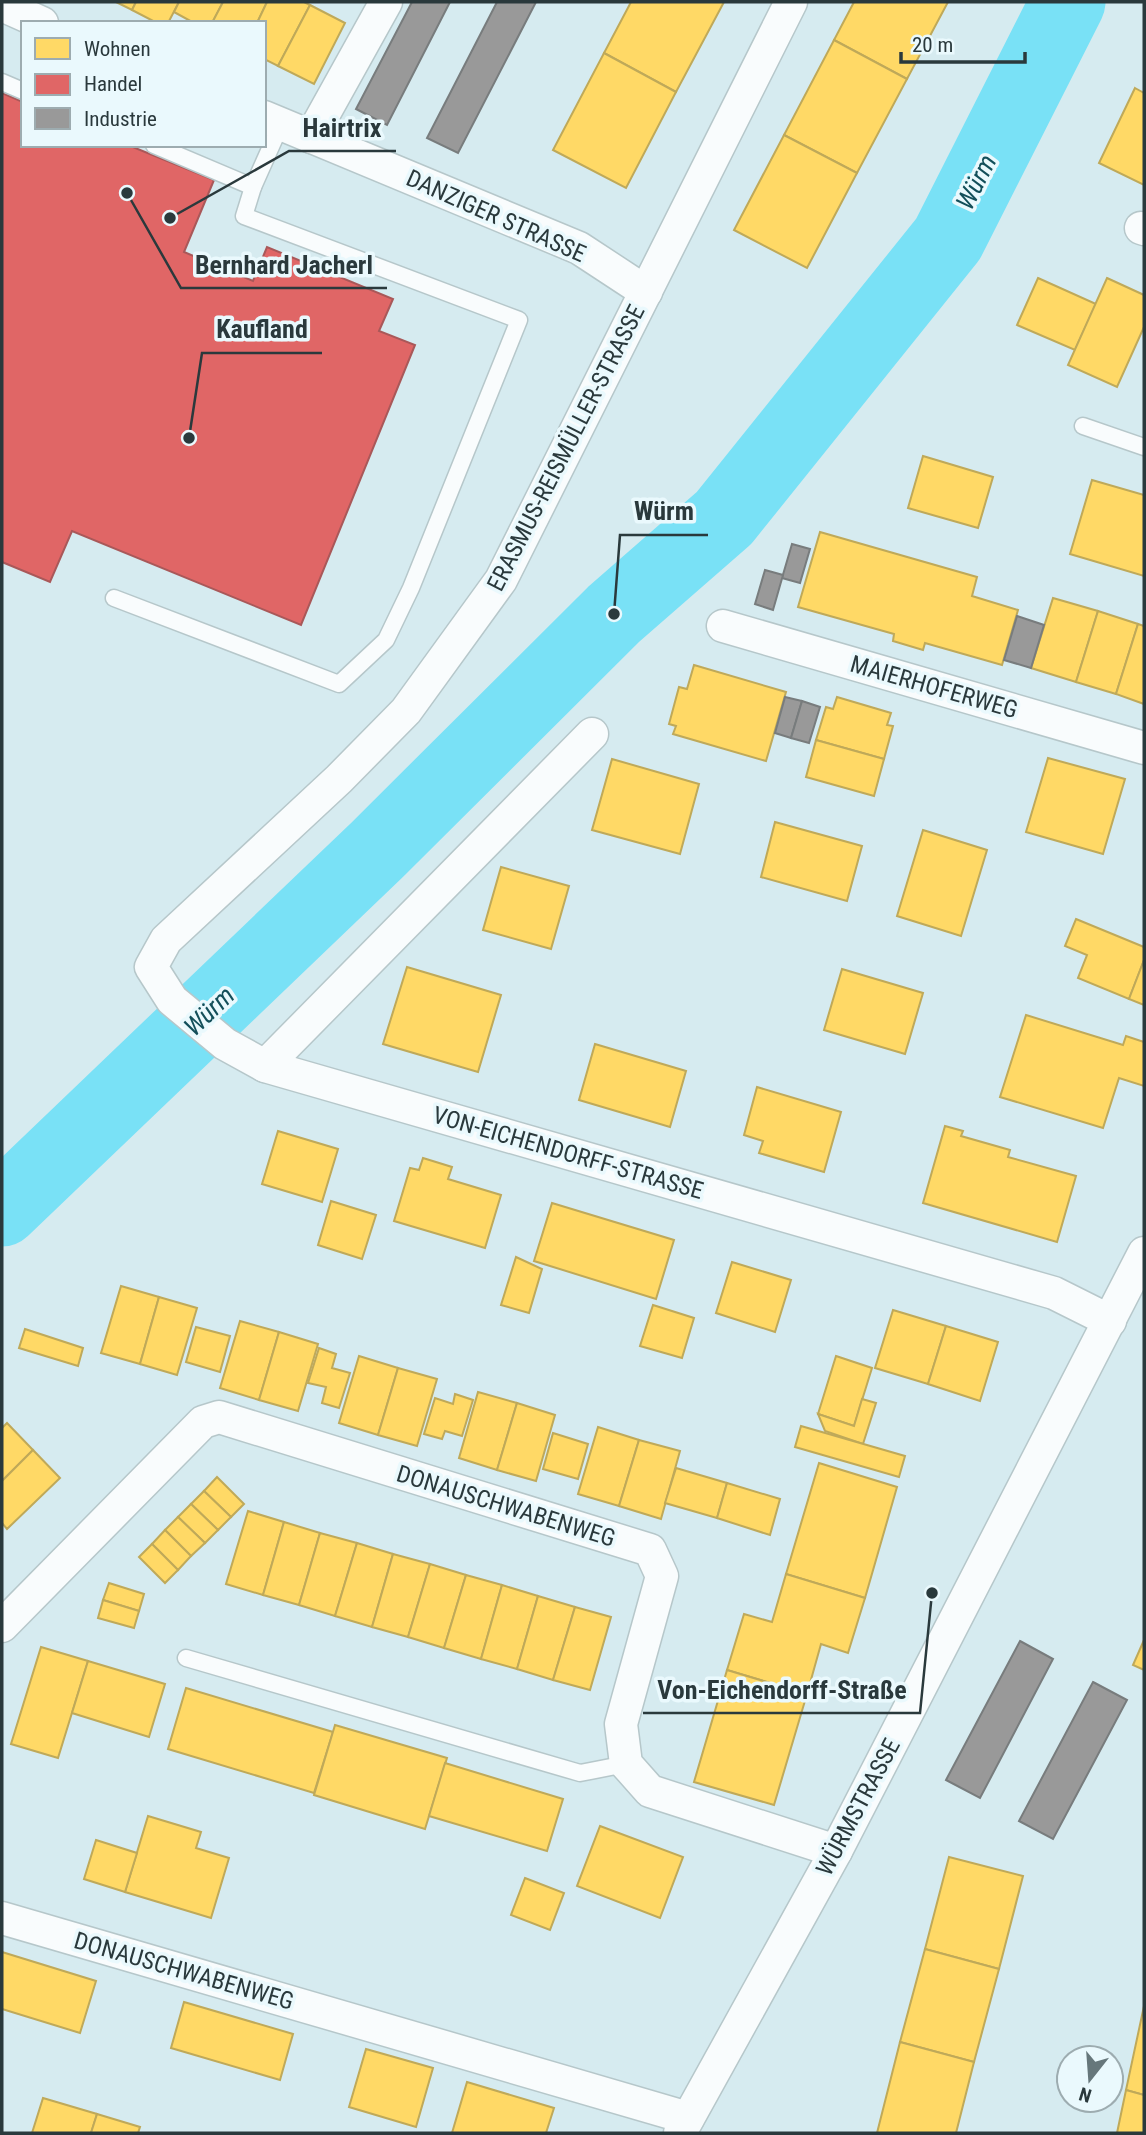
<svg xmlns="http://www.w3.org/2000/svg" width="1146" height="2135" viewBox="0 0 1146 2135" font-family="'Roboto Condensed',sans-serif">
<rect width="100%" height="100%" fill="#d6ebf0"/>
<g fill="#ffd966" stroke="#bfa959" stroke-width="2">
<path d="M116 2H136L132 10Z"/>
<path d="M136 2H179L168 23H157L132 10Z"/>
<path d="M179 2H223L212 23H194L174 12Z"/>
<path d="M223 2H267L257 23H212Z"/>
<path d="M267 2H304L310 5 278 66 264 59V23H257Z"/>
<path d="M631 2H724L676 92 604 53Z"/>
<path d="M854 2H948L907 79 834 40Z"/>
<path d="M310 5 345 23 314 84 278 66Z"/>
<path d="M834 40 907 79 857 173 784 135Z"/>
<path d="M604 53 676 92 626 188 553 150Z"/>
<path d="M1135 88 1144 93V185L1099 163Z"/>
<path d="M784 135 857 173 807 268 734 230Z"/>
<path d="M1038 278 1096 304 1075 350 1017 325Z"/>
<path d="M1107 278 1144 295V327L1117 387 1068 365Z"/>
<path d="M923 456 993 477 978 528 908 508Z"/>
<path d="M1092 480 1144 495V576L1070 554Z"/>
<path d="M820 532 977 577 972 596 1018 610 1002 665 925 643 923 650 893 641 894 634 798 607Z"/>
<path d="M1053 598 1098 611 1076 682 1031 668Z"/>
<path d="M1098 611 1138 624 1116 694 1076 682Z"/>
<path d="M1138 624 1144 626V704L1116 694Z"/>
<path d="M694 665 786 692 766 761 673 734 676 726 669 724 679 687 687 689Z"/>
<path d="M837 697 891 713 887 725 893 726 884 759 816 740 826 707 833 709Z"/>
<path d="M816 740 884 759 874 796 806 777Z"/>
<path d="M1048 758 1125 779 1103 854 1026 832Z"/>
<path d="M612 759 699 784 680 854 592 830Z"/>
<path d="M775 822 862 846 847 901 761 877Z"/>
<path d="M923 830 987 850 961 936 897 916Z"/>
<path d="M501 867 569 886 551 949 483 930Z"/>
<path d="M1076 919 1144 947V960L1129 999 1078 978 1087 955 1065 946Z"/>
<path d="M1144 960V1005L1129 999Z"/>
<path d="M407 967 501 995 478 1072 383 1044Z"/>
<path d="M842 969 923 993 905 1054 824 1030Z"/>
<path d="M1026 1015 1123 1045 1126 1036 1144 1042V1086L1119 1078 1103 1128 1000 1097Z"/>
<path d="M595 1044 686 1071 670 1127 579 1100Z"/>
<path d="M757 1087 841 1112 824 1172 759 1153 763 1141 744 1135Z"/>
<path d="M945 1126 963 1131 961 1136 1010 1150 1008 1157 1076 1176 1057 1242 923 1203Z"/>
<path d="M278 1131 338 1149 322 1202 262 1184Z"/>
<path d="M423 1158 452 1167 448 1179 501 1195 485 1248 394 1221 410 1168 419 1170Z"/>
<path d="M331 1201 376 1215 362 1259 318 1245Z"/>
<path d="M552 1203 674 1240 656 1299 534 1261Z"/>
<path d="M516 1257 542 1269 529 1313 501 1305Z"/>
<path d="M732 1262 791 1280 775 1332 716 1313Z"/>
<path d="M121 1286 159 1297 140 1364 101 1353Z"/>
<path d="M159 1297 197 1308 177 1375 140 1364Z"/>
<path d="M653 1305 694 1318 682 1358 640 1346Z"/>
<path d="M893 1310 946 1326 928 1384 875 1368Z"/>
<path d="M240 1321 279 1332 259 1400 220 1388Z"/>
<path d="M946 1326 998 1342 980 1401 928 1384Z"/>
<path d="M196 1327 230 1336 220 1372 186 1362Z"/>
<path d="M25 1329 83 1348 78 1366 19 1348Z"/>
<path d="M279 1332 318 1344 298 1411 259 1400Z"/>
<path d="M319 1348 336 1354 332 1368 350 1373 339 1408 322 1403 326 1387 308 1383Z"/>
<path d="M359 1356 398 1368 378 1435 339 1423Z"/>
<path d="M836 1356 872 1368 854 1426 818 1414Z"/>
<path d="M398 1368 437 1379 417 1446 378 1435Z"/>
<path d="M478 1392 517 1403 497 1470 459 1458Z"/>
<path d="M455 1394 473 1400 462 1436 445 1431 442 1439 424 1434 435 1398 453 1404Z"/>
<path d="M862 1399 876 1403 863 1444 825 1431 818 1414 854 1426Z"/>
<path d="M517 1403 555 1415 536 1481 497 1470Z"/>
<path d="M7 1423 33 1450 2 1481V1428Z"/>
<path d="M801 1426 905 1456 899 1477 795 1447Z"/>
<path d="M598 1427 639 1440 619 1506 578 1494Z"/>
<path d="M553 1433 588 1444 578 1479 543 1469Z"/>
<path d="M639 1440 680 1451 661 1519 619 1506Z"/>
<path d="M33 1450 60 1478 7 1529 2 1523V1481Z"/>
<path d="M819 1463 897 1487 865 1598 786 1574Z"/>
<path d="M676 1468 727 1483 717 1518 665 1503Z"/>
<path d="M217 1477 244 1504 231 1517 204 1491Z"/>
<path d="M727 1483 780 1499 770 1535 717 1518Z"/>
<path d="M204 1491 231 1517 218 1530 191 1504Z"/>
<path d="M191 1504 218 1530 205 1543 178 1517Z"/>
<path d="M248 1511 284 1522 263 1595 226 1584Z"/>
<path d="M178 1517 205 1543 191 1556 165 1530Z"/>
<path d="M284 1522 320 1533 299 1605 263 1595Z"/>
<path d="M165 1530 191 1556 178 1570 152 1544Z"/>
<path d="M320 1533 357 1543 335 1616 299 1605Z"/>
<path d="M357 1543 393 1554 372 1627 335 1616Z"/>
<path d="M152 1544 178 1570 165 1583 139 1557Z"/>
<path d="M393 1554 430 1564 408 1637 372 1627Z"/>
<path d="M430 1564 466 1575 444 1648 408 1637Z"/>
<path d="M786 1574 865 1598 848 1653 821 1644 807 1694 727 1670 744 1614 772 1622Z"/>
<path d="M466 1575 502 1585 481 1659 444 1648Z"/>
<path d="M109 1583 144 1594 139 1611 103 1600Z"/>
<path d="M502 1585 538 1596 517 1669 481 1659Z"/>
<path d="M538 1596 575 1607 553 1680 517 1669Z"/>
<path d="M103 1600 139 1611 134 1628 98 1618Z"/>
<path d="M575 1607 611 1617 590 1690 553 1680Z"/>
<path d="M1144 1640V1670L1133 1665Z"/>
<path d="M41 1647 88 1661 58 1758 11 1744Z"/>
<path d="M88 1661 165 1684 149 1737 72 1713Z"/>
<path d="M727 1670 807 1694 774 1805 694 1782Z"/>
<path d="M186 1688 333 1732 314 1793 168 1749Z"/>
<path d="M335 1725 447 1758 425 1829 314 1795Z"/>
<path d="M445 1763 563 1799 547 1851 429 1816Z"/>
<path d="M148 1816 201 1832 196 1848 229 1858 211 1918 125 1892Z"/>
<path d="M600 1826 683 1857 660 1918 577 1886Z"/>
<path d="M96 1840 137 1853 125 1892 84 1879Z"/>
<path d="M949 1857 1023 1876 999 1969 925 1949Z"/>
<path d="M525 1878 564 1893 550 1930 511 1915Z"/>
<path d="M925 1949 999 1969 974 2062 900 2042Z"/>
<path d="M2 1952 96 1981 80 2033 2 2009Z"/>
<path d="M184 2002 293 2034 280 2080 171 2048Z"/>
<path d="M1144 2006V2095L1126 2090Z"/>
<path d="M900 2042 974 2062 956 2133H877Z"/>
<path d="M366 2049 433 2068 416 2127 349 2107Z"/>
<path d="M467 2082 554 2108 546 2133H452Z"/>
<path d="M1126 2090 1144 2095V2133H1117Z"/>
<path d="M43 2098 97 2114 91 2133H32Z"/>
<path d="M97 2114 140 2127 138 2133H91Z"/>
</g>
<path fill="#e06666" stroke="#a95859" stroke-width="2" d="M2 93 23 102V145H128L214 180 184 252 253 281 267 247 393 299 379 331 415 345 301 625 72 531 50 582 2 562Z"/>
<g fill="#999" stroke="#787c7d" stroke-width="2">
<path d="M412 2H450L387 125 356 109Z"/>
<path d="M497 2H536L458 153 427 138Z"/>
<path d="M792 544 810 549 800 583 782 578Z"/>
<path d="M765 570 783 575 773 610 755 604Z"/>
<path d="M1017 616 1044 625 1031 668 1004 660Z"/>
<path d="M785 697 802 701 791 738 775 733Z"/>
<path d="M802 701 820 707 809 743 791 738Z"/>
<path d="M1020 1641 1053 1659 980 1798 946 1780Z"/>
<path d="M1093 1682 1127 1700 1053 1839 1019 1821Z"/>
</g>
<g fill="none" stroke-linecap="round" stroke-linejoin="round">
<path stroke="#79e1f6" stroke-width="75" d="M2 1209 377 850 614 614 724 518 948 239 1068 2"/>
<defs>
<g id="lane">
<path d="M2 82 23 91"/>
<path d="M253 187 281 124"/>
<path d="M1083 426 1144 447"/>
<path d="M114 598 339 684 386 640 411 588 519 320 244 216 253 187 154 145"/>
<path d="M186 1658 580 1773 626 1764"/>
</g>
<g id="street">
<path d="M791 2 501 580 406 711 339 779 166 940 151 967 172 1000 225 1044 265 1066 1054 1293 1110 1321"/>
<path d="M2 5 42 23"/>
<path d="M264 117 579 248 646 292"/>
<path d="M311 137 386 2"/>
<path d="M1141 228 1144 229"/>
<path d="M723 626 1144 748"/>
<path d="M265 1066 592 734"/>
<path d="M2 1626 203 1422 219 1417 650 1550 662 1576 621 1724 626 1764 650 1791 836 1851"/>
<path d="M2 1918 688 2118"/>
<path d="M680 2133 836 1851 1144 1253"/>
</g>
</defs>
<use href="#lane" stroke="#b6c7ca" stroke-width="19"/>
<use href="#street" stroke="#b6c7ca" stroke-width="35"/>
<use href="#lane" stroke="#f9fcfd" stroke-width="16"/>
<use href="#street" stroke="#f9fcfd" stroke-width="32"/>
</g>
<g text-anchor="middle" stroke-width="7" stroke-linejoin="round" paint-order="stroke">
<g font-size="24" fill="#2a393c" stroke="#eaf9fd">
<text transform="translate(496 216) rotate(24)" y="8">DANZIGER STRASSE</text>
<text transform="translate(566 448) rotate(-63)" y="8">ERASMUS-REISMÜLLER-STRASSE</text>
<text transform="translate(934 687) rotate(16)" y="8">MAIERHOFERWEG</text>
<text transform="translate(568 1153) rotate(16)" y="8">VON-EICHENDORFF-STRASSE</text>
<text transform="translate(506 1506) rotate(17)" y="8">DONAUSCHWABENWEG</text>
<text transform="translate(858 1807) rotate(-62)" y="8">WÜRMSTRASSE</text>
<text transform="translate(184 1971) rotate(16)" y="8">DONAUSCHWABENWEG</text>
</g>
<g font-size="26" font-style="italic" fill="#134f5a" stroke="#eaf9fd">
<text transform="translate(976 182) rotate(-63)" y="9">Würm</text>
<text transform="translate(209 1011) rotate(-44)" y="9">Würm</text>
</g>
</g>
<path fill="none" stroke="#2a393c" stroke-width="2.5" d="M170 218L289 151H396M127 193L181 288H387M189 438L202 353H322M614 614L620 535H708M932 1593L920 1713H643"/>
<g fill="#2a393c" stroke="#eaf9fd" stroke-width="2.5">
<circle cx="170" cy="218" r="7"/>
<circle cx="127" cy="193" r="7"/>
<circle cx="189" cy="438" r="7"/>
<circle cx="614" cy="614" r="7"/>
<circle cx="932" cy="1593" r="7"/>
</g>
<g font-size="26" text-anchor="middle" font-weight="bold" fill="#2a393c" stroke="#eaf9fd" stroke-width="7" stroke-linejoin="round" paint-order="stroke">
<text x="342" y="137">Hairtrix</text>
<text x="284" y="274">Bernhard Jacherl</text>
<text x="262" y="338">Kaufland</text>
<text x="664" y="520">Würm</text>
<text x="782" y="1699">Von-Eichendorff-Straße</text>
</g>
<rect width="1146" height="2135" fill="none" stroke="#2a393c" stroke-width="7"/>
<rect x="21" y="21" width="245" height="126" fill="#eaf9fd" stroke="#9dacb0" stroke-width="2"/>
<rect x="35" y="38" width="35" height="21" fill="#ffd966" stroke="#9dacb0" stroke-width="2"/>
<text x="84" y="56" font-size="21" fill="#2a393c">Wohnen</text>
<rect x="35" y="74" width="35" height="21" fill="#e06666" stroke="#9dacb0" stroke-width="2"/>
<text x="84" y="91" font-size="21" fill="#2a393c">Handel</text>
<rect x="35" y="108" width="35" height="21" fill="#999999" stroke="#9dacb0" stroke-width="2"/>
<text x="84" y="126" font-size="21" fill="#2a393c">Industrie</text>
<g transform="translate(1090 2079) rotate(197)"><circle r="33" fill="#eaf9fd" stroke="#9dacb0" stroke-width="2"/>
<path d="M0-5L12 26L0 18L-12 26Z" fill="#66777b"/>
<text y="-10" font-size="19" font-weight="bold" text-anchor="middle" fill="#2a393c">N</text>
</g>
<path d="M901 52v10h124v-10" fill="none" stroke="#2a393c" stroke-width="3.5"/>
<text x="912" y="52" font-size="21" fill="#2a393c" stroke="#eaf9fd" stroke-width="5" paint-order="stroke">20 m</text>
</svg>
